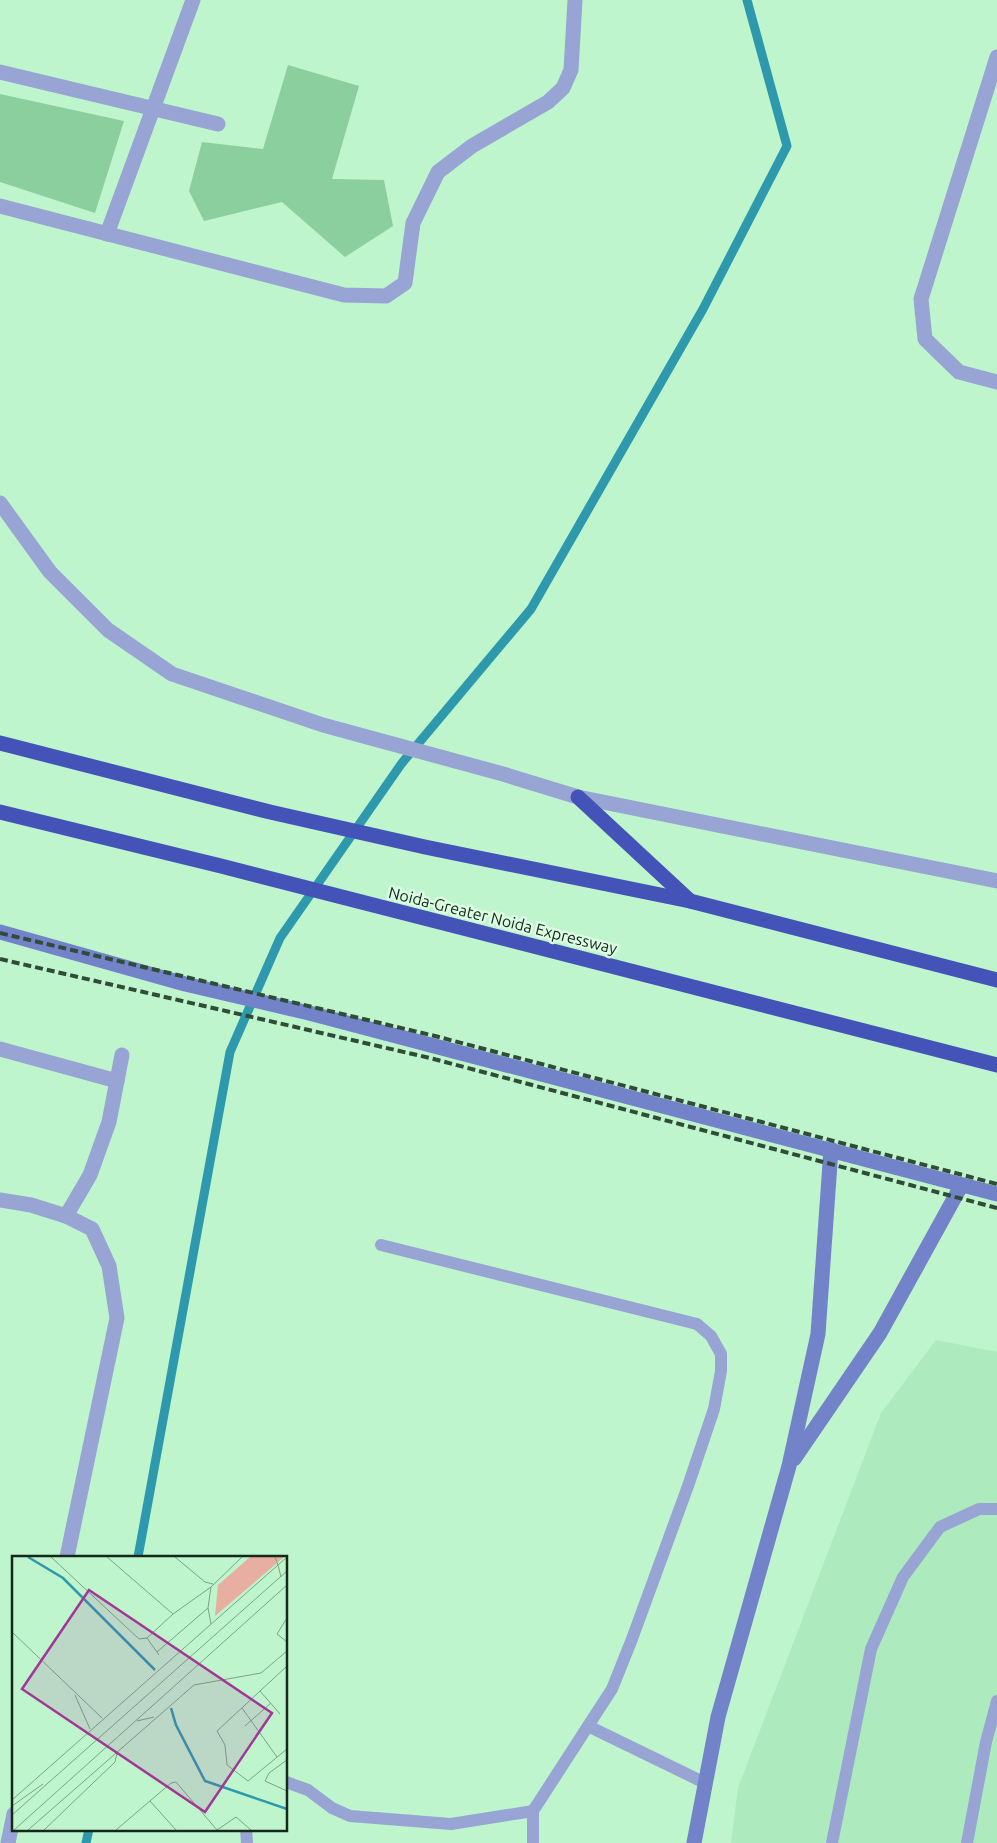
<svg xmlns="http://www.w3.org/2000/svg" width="997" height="1843" viewBox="0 0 997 1843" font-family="Ubuntu,sans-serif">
<rect width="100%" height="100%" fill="#bff5cd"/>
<path fill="#adeabd" d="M936 1340 997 1352V1843H731L738 1788 881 1413Z"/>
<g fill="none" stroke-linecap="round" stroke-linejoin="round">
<g stroke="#2e99ac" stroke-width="9">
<path d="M138 1557 230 1052 280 938 402 763 531 609 703 309 787 146 747 0"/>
<path d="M86 1843 89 1829"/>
</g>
</g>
<g fill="#8bcf9e">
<path d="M288 65 359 86 332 179 384 180 393 226 345 257 282 202 204 221 189 191 202 142 263 149Z"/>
<path d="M0 94 124 121 95 213 0 182Z"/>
</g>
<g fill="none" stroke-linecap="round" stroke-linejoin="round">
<g stroke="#97a4d4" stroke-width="12">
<path d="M381 1245 697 1324 711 1336 721 1354V1371L714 1409 688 1486 632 1639 612 1689 588 1726"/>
<path d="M286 1782 308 1790 332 1808 350 1816 451 1824 533 1811 588 1726 705 1783"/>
<path d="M533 1811V1843"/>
<path d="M246 1829 247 1843"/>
<path d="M832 1843 871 1649 903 1577 940 1527 979 1509H997"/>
<path d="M967 1843 986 1742 997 1701"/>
</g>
<g stroke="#97a4d4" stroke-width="15">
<path d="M997 57 921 299 925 339 959 372 997 382"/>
<path d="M0 72 218 124"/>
<path d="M0 206 344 295 386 296 405 283 413 223 438 172 472 146 548 102 563 88 571 70 575 0"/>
<path d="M107 234 193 0"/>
<path d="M0 503 50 572 108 630 172 674 323 725 503 774 578 797 997 881"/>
<path d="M0 1049 117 1081"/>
<path d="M0 1200 31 1205 66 1216 92 1229 109 1266 117 1318 67 1557"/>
<path d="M66 1216 90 1175 109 1122 122 1055"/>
<path d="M8 1843 14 1814"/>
</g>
<g stroke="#7283c9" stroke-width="15">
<path d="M0 932 185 984 309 1013 997 1194"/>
<path d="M794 1459 880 1333 961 1186"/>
<path d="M694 1843 718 1717 789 1466 818 1334 831 1149"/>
</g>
<g stroke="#4453b7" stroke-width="15">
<path d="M0 743 270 812 425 847 690 901 997 980"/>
<path d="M578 797 690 901"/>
<path d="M0 812 221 866 997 1065"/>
</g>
<g stroke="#304b37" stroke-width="4" stroke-dasharray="8 4" stroke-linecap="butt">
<path d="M0 933 435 1036 997 1184"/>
<path d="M0 959 430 1058 997 1208"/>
</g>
</g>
<g text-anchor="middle" stroke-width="5" stroke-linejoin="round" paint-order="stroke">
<g font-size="16" fill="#14291a" stroke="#dcfce4">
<text transform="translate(503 920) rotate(14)" y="6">Noida-Greater Noida Expressway</text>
</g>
</g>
<g transform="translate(12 1556)">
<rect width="275" height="275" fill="#bff5cd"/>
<path d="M238 1H272L203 60 206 29Z" fill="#e7aea1"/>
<path fill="none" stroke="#2e99ac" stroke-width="2.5" d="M16 1 51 22 143 114M159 152 164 169 193 225 275 253"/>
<path fill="none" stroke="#7ba385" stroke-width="1" d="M39 1 127 83 135 82 161 58M95 1 161 58 199 31M163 1 193 26 201 28M269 21 266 9 275 1M275 62 265 78 275 86M199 68 196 52 199 31 230 1M0 76 90 162M135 82 147 99M145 96 196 52M275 110 205 175 213 189 215 209 236 225 275 193M248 135 268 158M63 139 78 173M230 152 265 201M125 165 142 161M233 170 259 147M275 204 257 217 253 225 275 235M0 244 266 9 263 1M138 245 164 274M0 250 31 228M0 259 275 15M2 274 275 29M16 274 182 129 249 117 275 95M32 274 103 206 105 197M104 274 159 227 164 226 205 274M205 274 224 261 239 274"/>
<path fill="#a33797" fill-opacity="0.15" stroke="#a33797" stroke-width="2.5" d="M77 34 260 157 193 256 10 133Z"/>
<rect width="275" height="275" fill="none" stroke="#14291a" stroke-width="2.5"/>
</g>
</svg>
